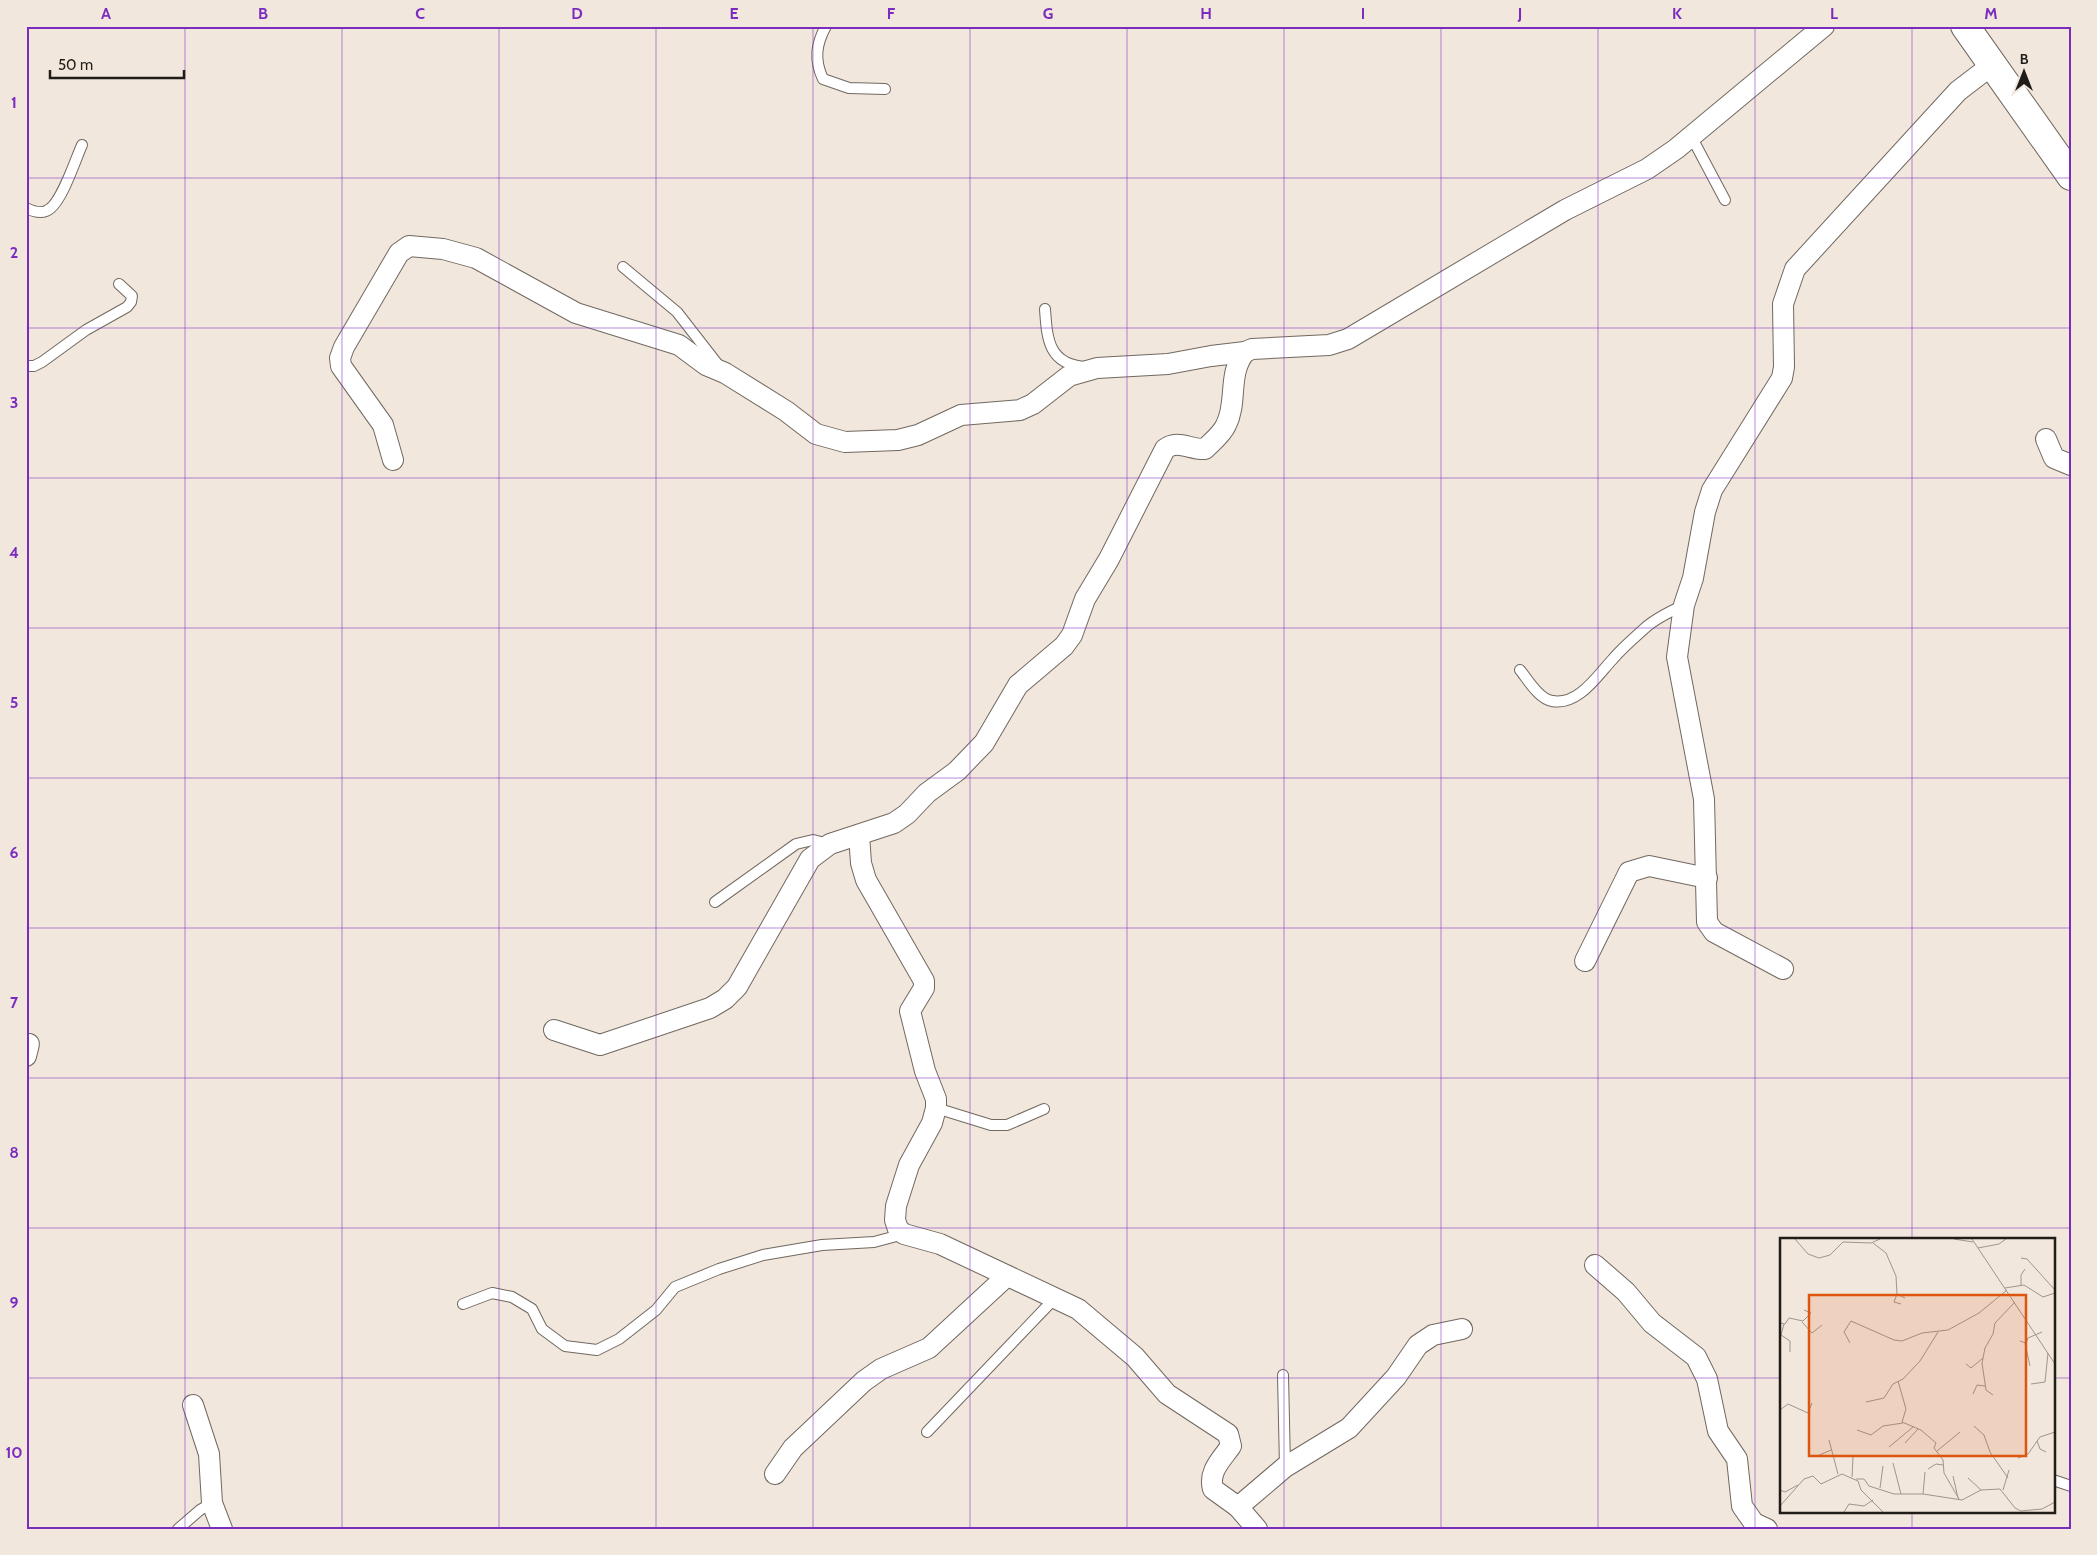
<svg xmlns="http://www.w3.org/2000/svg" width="2097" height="1555" viewBox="0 0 2097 1555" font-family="Cabin,sans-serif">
<rect width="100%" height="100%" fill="#f1e7dd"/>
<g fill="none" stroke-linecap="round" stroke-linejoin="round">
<defs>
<g id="service">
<path d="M826 26C816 44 814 60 823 79L849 88 885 89"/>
<path d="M1691 136 1725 200"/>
<path d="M26 208C32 211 39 214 46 211 61 206 75 160 82 145"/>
<path d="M623 267 677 312 719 366"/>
<path d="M1045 309C1047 338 1048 365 1086 367"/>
<path d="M26 366H34L42 362 86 330 127 307 131 302 132 296 119 284"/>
<path d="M1520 670C1528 680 1539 699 1552 701 1578 706 1597 676 1612 660 1622 648 1634 638 1645 628 1656 618 1671 611 1684 605"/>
<path d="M715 902 796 844 813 840 829 844"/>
<path d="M936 1108 991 1125H1007L1044 1109"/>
<path d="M463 1304 492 1293 512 1297 532 1309 542 1329 565 1346 597 1350 619 1339 656 1310 675 1287 719 1269 763 1255 822 1245 874 1242 904 1234"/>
<path d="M1283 1375 1285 1467"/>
<path d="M927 1432 1055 1298"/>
<path d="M2053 1480 2071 1486"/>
<path d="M178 1529 200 1510 212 1503"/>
</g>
<g id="minor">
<path d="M2046 439 2054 458 2071 465"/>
<path d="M393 460 383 425 341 366 340 358 344 347 399 253 409 246 443 249 476 258 576 313 679 345 706 365 725 373 786 411 816 434 845 442 898 440 918 435 961 415 1020 410 1033 404 1069 376 1097 368 1168 364 1211 356 1245 352 1252 349 1329 345 1348 339 1565 210 1647 169 1676 149 1824 26"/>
<path d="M859 835 861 863 866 880 924 981V988L910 1011 925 1071 936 1099V1108L932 1123 909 1165 896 1206 895 1220 898 1229 904 1234 940 1244 1078 1309 1135 1357 1167 1394 1228 1434 1231 1446C1221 1460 1208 1472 1213 1489L1238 1507 1257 1529"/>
<path d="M1585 961 1629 872 1649 866 1707 878"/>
<path d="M1783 969 1714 932 1707 922 1704 799 1677 657 1684 605 1693 578 1705 512 1712 490 1782 378 1784 367 1783 304 1795 269 1958 91 1992 65"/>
<path d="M554 1030 600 1045 710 1008 725 999 737 987 810 859 830 844 894 823 907 814 927 793 957 771 984 743 1018 685 1064 646 1072 635 1085 599 1109 559 1165 449C1178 439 1190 450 1205 449 1212 442 1222 434 1226 425 1238 402 1227 374 1245 352"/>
<path d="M26 1056 29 1044"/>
<path d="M1595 1265 1626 1292 1652 1323 1696 1357 1707 1379 1718 1431 1737 1459 1742 1506 1754 1523 1767 1529"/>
<path d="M193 1405 209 1454 212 1503 222 1529"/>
<path d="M775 1474 793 1448 864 1381 881 1369 929 1348 1007 1276"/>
<path d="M1238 1507 1285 1467 1349 1428 1396 1377 1418 1345 1433 1335 1462 1329"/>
</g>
<path id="secondary" d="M1965 26 2071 176"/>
</defs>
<use href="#service" stroke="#716860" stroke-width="12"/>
<use href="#minor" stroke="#716860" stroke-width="22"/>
<use href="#secondary" stroke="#716860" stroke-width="30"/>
<use href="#service" stroke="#fff" stroke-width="10"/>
<use href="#minor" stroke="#fff" stroke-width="20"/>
<use href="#secondary" stroke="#fff" stroke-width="28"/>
</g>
<path fill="none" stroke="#7b2cbf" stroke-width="1" stroke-opacity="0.55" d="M185 26V1529M342 26V1529M499 26V1529M656 26V1529M813 26V1529M970 26V1529M1127 26V1529M1284 26V1529M1441 26V1529M1598 26V1529M1755 26V1529M1912 26V1239M26 178H2071M26 328H2071M26 478H2071M26 628H2071M26 778H2071M26 928H2071M26 1078H2071M26 1228H2071M26 1378H1781M2053 1378H2071M1912 1511V1529"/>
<g transform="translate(1780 1238)">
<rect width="275" height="275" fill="#f1e7dd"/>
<path fill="none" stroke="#9d968f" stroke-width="1" d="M15 1 28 16 39 20 50 17 63 4 91 5 100 1M174 1 193 4M192 1 275 126M93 5 106 15 116 38 117 56 125 60M198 10 219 6 226 1M241 20 247 21 275 52M241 47V37L245 31M225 50 244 47 263 59 275 55M117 56 114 64 121 66M22 84 32 95 42 87M0 85 5 86 9 80 23 83 31 75 24 72M4 86 1 97 10 103V114M240 103 246 105 248 100 262 94M70 105 64 94 71 83 114 102 122 103 142 95 168 92 199 75 227 52M245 105 250 128M186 126 191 130 203 120M118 143 126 171 122 184 141 192 156 205 154 210 163 222 164 235 179 261M251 146 265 144 268 115M193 156 197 147 205 148M213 157 206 152 202 125 205 110 213 96 215 85 235 64M86 164 104 160 113 146 123 141 140 123 158 94M0 172 8 166 28 175 32 165M194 188 204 197 210 214 228 240M77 192 91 197 103 188 123 185M49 202 58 236M257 203 260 211 266 214M125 205 138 191M109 209 133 189M157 213 180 194M37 218 51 212M238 220 248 216 260 199 275 194M113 225 121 256M148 231 156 226 163 227M173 238 178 260M72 239 73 219M188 240 201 252M76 241H84L89 248 114 256H143L182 262 201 252 220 251 235 270 241 273 262 271 275 264M100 250 103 228M0 252 5 254 18 247M223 252 229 232M143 256 145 234M0 268 24 241 33 238 41 246 62 236 78 243 81 252 103 274M64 274 69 266 84 268 93 262"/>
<path fill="#de560d" fill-opacity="0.15" stroke="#de560d" stroke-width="2.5" d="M29 57H246V218H29Z"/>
<rect width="275" height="275" fill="none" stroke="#201d19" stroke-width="2.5"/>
</g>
<rect width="2097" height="1555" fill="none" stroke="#f1e7dd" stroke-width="55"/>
<g transform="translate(2024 72)" stroke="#f1e7dd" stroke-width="4" paint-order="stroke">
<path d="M0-4L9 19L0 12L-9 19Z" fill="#201d19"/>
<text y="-8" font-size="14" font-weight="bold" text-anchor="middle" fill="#201d19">B</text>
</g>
<path d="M50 70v8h134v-8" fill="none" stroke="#201d19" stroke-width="2.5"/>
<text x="58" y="70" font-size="15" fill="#201d19" stroke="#f1e7dd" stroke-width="4" paint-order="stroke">50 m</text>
<rect x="28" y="28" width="2042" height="1500" fill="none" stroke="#7b2cbf" stroke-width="2"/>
<g font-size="16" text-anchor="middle" font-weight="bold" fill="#7b2cbf">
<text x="106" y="19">A</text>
<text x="263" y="19">B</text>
<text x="420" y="19">C</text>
<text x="577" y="19">D</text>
<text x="734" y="19">E</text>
<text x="891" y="19">F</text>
<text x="1048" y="19">G</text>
<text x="1206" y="19">H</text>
<text x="1363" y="19">I</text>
<text x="1520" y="19">J</text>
<text x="1677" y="19">K</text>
<text x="1834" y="19">L</text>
<text x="1991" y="19">M</text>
<text x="14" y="108">1</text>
<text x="14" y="258">2</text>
<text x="14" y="408">3</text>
<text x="14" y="558">4</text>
<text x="14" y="708">5</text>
<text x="14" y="858">6</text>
<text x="14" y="1008">7</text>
<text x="14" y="1158">8</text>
<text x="14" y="1308">9</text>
<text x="14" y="1458">10</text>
</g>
</svg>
